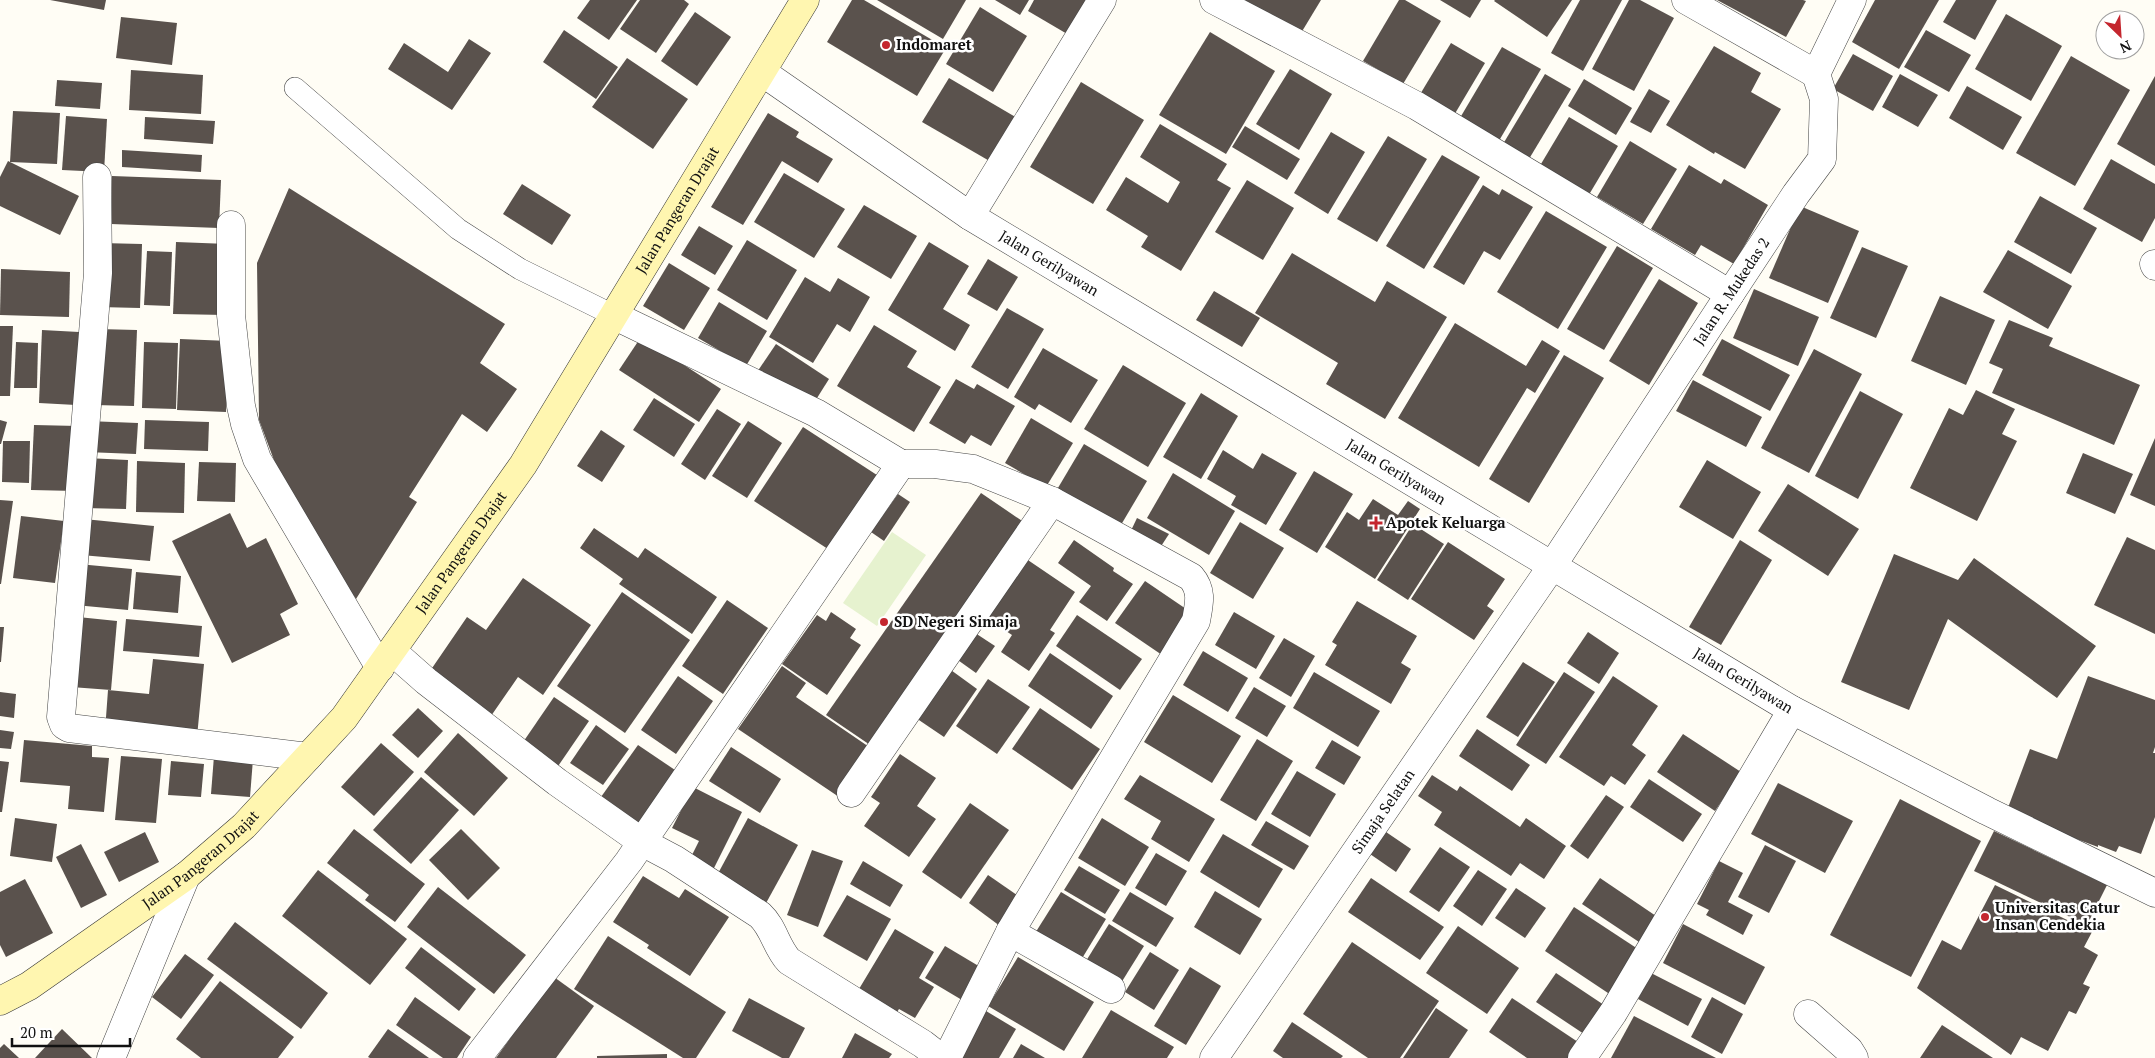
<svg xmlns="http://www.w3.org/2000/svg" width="2155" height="1058" viewBox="0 0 2155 1058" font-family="'PT Serif',serif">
<rect width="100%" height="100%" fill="#fffdf5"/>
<path fill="#e6f2cf" d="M892 532 926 555 877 626 843 603Z"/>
<g fill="#5a524d">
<path d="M50 0H106L104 10Z"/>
<path d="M590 0H637L609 40 577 18Z"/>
<path d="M640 0H684L689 4 656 53 620 29Z"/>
<path d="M852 0H864L946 48 917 96 827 42Z"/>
<path d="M877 0H966L943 39Z"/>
<path d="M995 0H1029L1020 15Z"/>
<path d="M1034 0H1097L1074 38 1028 11Z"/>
<path d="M1246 0H1321L1298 38 1243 5Z"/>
<path d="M1399 0H1405L1441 21 1403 84 1363 61Z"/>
<path d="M1440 0H1481L1470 18Z"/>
<path d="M1495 0H1572L1547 37 1494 1Z"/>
<path d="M1580 0H1622L1583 71 1551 53Z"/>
<path d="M1629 0H1640L1674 18 1634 91 1592 69Z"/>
<path d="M1717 0H1803L1806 1 1786 37Z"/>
<path d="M1875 0H1939L1899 69 1852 42Z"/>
<path d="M1956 0H1997L1975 40 1943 22Z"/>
<path d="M980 7 1027 36 993 92 946 64Z"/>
<path d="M695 12 731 37 697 86 661 61Z"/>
<path d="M2006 14 2062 46 2031 101 1975 69Z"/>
<path d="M121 17 177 23 172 65 116 58Z"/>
<path d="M564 30 618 67 596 99 543 62Z"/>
<path d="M1926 30 1971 55 1949 92 1904 67Z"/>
<path d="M1210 32 1275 71 1226 154 1159 115Z"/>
<path d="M469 39 491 53 452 110 388 69 404 43 448 72Z"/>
<path d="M1451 43 1485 63 1450 122 1416 101Z"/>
<path d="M1714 46 1761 73 1751 92 1781 109 1745 169 1715 152 1714 154 1666 125Z"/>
<path d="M1502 47 1541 69 1493 151 1454 128Z"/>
<path d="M1853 54 1893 76 1873 111 1833 89Z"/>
<path d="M2071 56 2130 90 2075 186 2016 153Z"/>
<path d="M627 58 688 99 653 149 592 107Z"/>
<path d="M1290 69 1332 94 1299 150 1256 124Z"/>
<path d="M131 70 203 75 201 114 129 110Z"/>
<path d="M1545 74 1571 89 1526 164 1500 149Z"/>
<path d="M1900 74 1938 95 1918 127 1882 107Z"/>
<path d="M2155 76V166L2117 144Z"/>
<path d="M949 78 1019 119 993 163 922 122Z"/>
<path d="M1584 79 1632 108 1616 135 1568 106Z"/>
<path d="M57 80 102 83 100 109 55 106Z"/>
<path d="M1081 82 1144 120 1093 204 1030 167Z"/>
<path d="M1967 86 2022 117 2003 150 1949 118Z"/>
<path d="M1649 89 1670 101 1651 133 1630 122Z"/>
<path d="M13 111 60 113 57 164 10 162Z"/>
<path d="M768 113 799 132 796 137 833 159 818 183 782 161 743 225 711 207Z"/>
<path d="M66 116 107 119 104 172 62 170Z"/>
<path d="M145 117 215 121 213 144 144 139Z"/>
<path d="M1569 117 1618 146 1587 198 1538 169Z"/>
<path d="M1160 124 1227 164 1217 180 1231 188 1181 271 1141 247 1148 236 1106 210 1126 177 1168 203 1180 182 1140 157Z"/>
<path d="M1245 126 1300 159 1287 180 1232 147Z"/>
<path d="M1331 132 1365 152 1328 214 1294 193Z"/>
<path d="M1388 136 1427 159 1377 242 1337 219Z"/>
<path d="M1630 141 1677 169 1643 224 1597 197Z"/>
<path d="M122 150 202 155 201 172 122 167Z"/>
<path d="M1442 155 1480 177 1424 269 1386 246Z"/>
<path d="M2111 159 2155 184V218L2142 242 2083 209Z"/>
<path d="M8 161 79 196 60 235 0 206V177Z"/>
<path d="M1689 165 1721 184 1724 179 1768 205 1734 264 1701 245 1695 255 1651 229Z"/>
<path d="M784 173 845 209 814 258 754 222Z"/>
<path d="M112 176 221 180 219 228 111 224Z"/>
<path d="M1247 180 1294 208 1263 260 1215 232Z"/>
<path d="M522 184 571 215 552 245 503 214Z"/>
<path d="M1483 185 1499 195 1502 189 1533 207 1500 260 1484 251 1464 285 1433 267Z"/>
<path d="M289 188 505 324 480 363 517 389 487 432 462 414 409 497 417 502 356 599 290 503 259 420 257 263Z"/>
<path d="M2040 196 2097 228 2071 274 2014 242Z"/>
<path d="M864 205 917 236 891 279 837 247Z"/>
<path d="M1800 206 1859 231 1828 303 1769 278Z"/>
<path d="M1546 211 1607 247 1558 329 1497 292Z"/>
<path d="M699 226 733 246 715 275 681 255Z"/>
<path d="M747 240 797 270 767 320 717 290Z"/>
<path d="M176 242 228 244 225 315 173 314Z"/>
<path d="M929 242 969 266 943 309 970 325 955 351 888 310Z"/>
<path d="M101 243 142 244 140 308 99 307Z"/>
<path d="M1617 246 1653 268 1604 350 1567 329Z"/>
<path d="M1862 247 1908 266 1876 338 1830 318Z"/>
<path d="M2008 250 2072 286 2048 329 1983 292Z"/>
<path d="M147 251 172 252 170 306 144 305Z"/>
<path d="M1292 253 1375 302 1387 281 1447 317 1385 419 1326 384 1338 363 1255 313Z"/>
<path d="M988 259 1018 277 997 311 967 294Z"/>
<path d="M669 263 710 288 684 330 643 306Z"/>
<path d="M1 269 70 272 69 317 0 315Z"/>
<path d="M805 277 830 292 838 278 870 297 850 332 837 324 813 363 769 337Z"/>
<path d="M1659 279 1698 303 1649 385 1609 361Z"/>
<path d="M1754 289 1819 317 1798 366 1733 338Z"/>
<path d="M1214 291 1260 318 1242 347 1196 320Z"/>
<path d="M1940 296 1995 320 1966 385 1911 361Z"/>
<path d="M719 302 767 331 746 366 698 338Z"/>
<path d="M1007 308 1044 329 1008 389 971 367Z"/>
<path d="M2009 320 2053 338 2049 346 2140 385 2114 445 1992 393 2003 369 1989 363Z"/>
<path d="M1455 323 1526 366 1542 340 1560 351 1535 393 1527 388 1479 467 1398 418Z"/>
<path d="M874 325 917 351 907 367 941 387 914 432 837 386Z"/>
<path d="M0 326H13L10 396H0Z"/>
<path d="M98 329 137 330 134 406 95 405Z"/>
<path d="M42 330 79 332 76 405 39 403Z"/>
<path d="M641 337 721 389 699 422 619 370Z"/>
<path d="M180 339 229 341 226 412 177 410Z"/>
<path d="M1722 339 1790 375 1770 411 1702 375Z"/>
<path d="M16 342 38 343 37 388H14Z"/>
<path d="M144 342 178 343 176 409 142 408Z"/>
<path d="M776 344 829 379 812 406 757 372Z"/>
<path d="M1043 348 1098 380 1071 423 1039 404 1035 410 1014 397Z"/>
<path d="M1814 349 1862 374 1809 473 1761 448Z"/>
<path d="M1564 355 1604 378 1529 503 1489 479Z"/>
<path d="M1123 365 1186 403 1148 467 1084 429Z"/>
<path d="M956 379 974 389 977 384 1015 406 991 446 971 435 965 444 929 423Z"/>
<path d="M1693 380 1762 417 1746 447 1676 411Z"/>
<path d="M1976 390 2015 409 2002 434 2017 441 1977 521 1910 488 1949 408 1963 415Z"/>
<path d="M1860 391 1903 414 1858 499 1815 476Z"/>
<path d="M1201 393 1238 416 1201 479 1163 457Z"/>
<path d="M654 398 695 424 674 457 633 430Z"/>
<path d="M717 409 741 424 705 480 681 464Z"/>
<path d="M1031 418 1073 443 1046 487 1005 463Z"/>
<path d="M0 420 7 422 1 444H0Z"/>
<path d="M145 420 209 422 208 451 144 449Z"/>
<path d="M87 421 138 423 136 454 86 452Z"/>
<path d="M748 421 782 443 747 498 712 476Z"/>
<path d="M34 425 78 426 76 491 31 490Z"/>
<path d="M803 427 880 477 831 551 754 501Z"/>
<path d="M601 430 625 446 602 482 577 466Z"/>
<path d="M2155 438V506L2130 495Z"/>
<path d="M3 441H30L29 483 2 482Z"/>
<path d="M1084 444 1147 481 1115 535 1052 498Z"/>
<path d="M1223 450 1253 469 1262 453 1297 473 1266 525 1231 505 1236 496 1207 479Z"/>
<path d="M2083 453 2133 474 2115 514 2066 493Z"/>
<path d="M86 458 128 460 126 509 84 508Z"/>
<path d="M1707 460 1761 492 1733 539 1679 507Z"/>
<path d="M137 461 185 463 184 513 136 512Z"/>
<path d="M199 462 236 463 235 502 197 501Z"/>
<path d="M1314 471 1353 494 1317 553 1279 530Z"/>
<path d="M1173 473 1235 511 1209 555 1147 518Z"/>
<path d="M1788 484 1859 529 1828 576 1758 531Z"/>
<path d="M981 493 1031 527 876 749 826 715Z"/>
<path d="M898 494 910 502 884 541 871 532Z"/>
<path d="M1373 499 1398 515 1408 501 1420 509 1375 579 1325 547 1347 512 1359 520Z"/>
<path d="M0 500 13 501 1 584H0Z"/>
<path d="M230 513 247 548 266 538 298 604 280 614 290 635 232 663 172 541Z"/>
<path d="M21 516 64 521 55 583 13 578Z"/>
<path d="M1137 518 1169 534 1156 554 1127 539Z"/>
<path d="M84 519 154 526 150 561 81 555Z"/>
<path d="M1240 522 1284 548 1253 599 1210 573Z"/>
<path d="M1413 524 1444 544 1408 600 1377 580Z"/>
<path d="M594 528 638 558 645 548 717 597 692 634 619 584 623 579 580 548Z"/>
<path d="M2127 537 2155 550V634L2094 605Z"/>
<path d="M1074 540 1114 568 1113 571 1133 584 1107 621 1079 602 1091 586 1058 563Z"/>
<path d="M1740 540 1772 560 1721 645 1689 627Z"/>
<path d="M1448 542 1505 579 1487 606 1494 611 1474 640 1411 599Z"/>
<path d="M1019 554 1075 592 1050 630 1055 633 1029 671 1001 652 1012 635 979 613Z"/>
<path d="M1894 554 1958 580 1974 558 2096 646 2057 698 1948 619 1909 710 1841 682Z"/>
<path d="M78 564 132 569 128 610 75 605Z"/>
<path d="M136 572 181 576 178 613 133 609Z"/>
<path d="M523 578 591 625 543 695 518 677 491 716 428 674 467 617 486 630Z"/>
<path d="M1145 581 1192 613 1162 655 1115 623Z"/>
<path d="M622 592 690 640 625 733 557 686Z"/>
<path d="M727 600 768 628 723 694 682 666Z"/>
<path d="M1357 601 1417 636 1401 663 1411 669 1391 704 1325 665 1337 645 1332 642Z"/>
<path d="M831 612 856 629 850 638 861 645 827 695 782 664 817 615 826 621Z"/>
<path d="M1234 612 1275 636 1256 669 1215 645Z"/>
<path d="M1077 615 1142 659 1120 690 1056 646Z"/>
<path d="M78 617 117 621 111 690 71 687Z"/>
<path d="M126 619 202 626 199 657 123 651Z"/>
<path d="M0 627H4L1 662H0Z"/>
<path d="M966 627 995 646 976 673 948 653Z"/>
<path d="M1588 632 1619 653 1599 684 1567 663Z"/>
<path d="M1284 638 1315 656 1291 697 1259 678Z"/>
<path d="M1203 651 1248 678 1228 712 1183 685Z"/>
<path d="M1050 653 1113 696 1091 729 1028 686Z"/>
<path d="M153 659 204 664 197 737 105 731 108 690 149 694Z"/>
<path d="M1523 662 1555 682 1518 737 1486 717Z"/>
<path d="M944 665 977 689 944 737 910 714Z"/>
<path d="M782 666 806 683 796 697 875 751 842 799 738 729Z"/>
<path d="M1314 672 1380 711 1358 747 1293 708Z"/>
<path d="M1564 672 1595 692 1546 764 1516 745Z"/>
<path d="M678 676 713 701 676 754 641 730Z"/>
<path d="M1613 676 1658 706 1632 745 1646 755 1625 785 1611 776 1604 786 1559 757Z"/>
<path d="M2088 676 2155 700V747L2153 753H2155V817L2141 854 2119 846 2116 852 2098 845V847L2006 813 2030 749 2057 759Z"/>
<path d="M988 679 1030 707 997 754 956 726Z"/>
<path d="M1254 687 1286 706 1267 737 1235 718Z"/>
<path d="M0 692 16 694 14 718 0 716Z"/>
<path d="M1173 695 1241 736 1212 783 1144 742Z"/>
<path d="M554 697 589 721 554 772 519 748Z"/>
<path d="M418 708 443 731 418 758 392 735Z"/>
<path d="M1040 708 1100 749 1072 790 1012 749Z"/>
<path d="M596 725 629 749 603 785 570 763Z"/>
<path d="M1477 729 1530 765 1512 791 1459 756Z"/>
<path d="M0 730 14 732 11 749 0 748Z"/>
<path d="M458 733 508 778 474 816 424 772Z"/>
<path d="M1683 734 1741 772 1715 811 1657 772Z"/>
<path d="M1257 739 1293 761 1256 821 1220 800Z"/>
<path d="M24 740 92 746V757L109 758 104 812 68 809 70 786 20 782Z"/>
<path d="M1332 740 1361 757 1344 785 1315 768Z"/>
<path d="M381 743 414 772 374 816 341 787Z"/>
<path d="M638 745 675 770 633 831 596 804Z"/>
<path d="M731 747 781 779 760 813 709 781Z"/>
<path d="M900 754 936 778 917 806 936 819 909 857 864 826 880 803 871 797Z"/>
<path d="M121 756 162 759 156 823 115 820Z"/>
<path d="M214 756 253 759 250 797 211 794Z"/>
<path d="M0 761 9 762 2 812H0Z"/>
<path d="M171 761 204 764 201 797 168 795Z"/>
<path d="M1297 771 1336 794 1310 837 1271 814Z"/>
<path d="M1140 775 1215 819 1189 862 1151 839 1161 821 1124 799Z"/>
<path d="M1432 775 1457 791 1460 786 1520 827 1526 818 1566 846 1544 879 1520 863 1511 876 1434 825 1442 812 1418 796Z"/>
<path d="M421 777 459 810 411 864 373 830Z"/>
<path d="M1649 779 1702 814 1683 842 1630 807Z"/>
<path d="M1778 783 1853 821 1825 873 1751 834Z"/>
<path d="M693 787 742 812 711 874 688 863 699 841 672 828Z"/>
<path d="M1606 795 1624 807 1588 859 1570 846Z"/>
<path d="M1900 799 1981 841 1911 977 1830 935Z"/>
<path d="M970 803 1009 830 961 899 922 872Z"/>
<path d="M15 818 57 824 52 862 10 856Z"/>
<path d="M748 818 798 845 765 905 715 879Z"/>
<path d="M1102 818 1149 847 1125 886 1078 858Z"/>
<path d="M1266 821 1309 846 1294 870 1251 845Z"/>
<path d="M354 829 425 884 395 922 365 900 369 895 327 863Z"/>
<path d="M461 829 500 868 468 900 429 860Z"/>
<path d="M1994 831 2107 885 2087 925 1974 871Z"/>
<path d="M145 832 159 862 119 882 104 852Z"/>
<path d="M1386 832 1411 849 1396 872 1370 854Z"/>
<path d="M1223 834 1283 869 1259 908 1200 872Z"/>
<path d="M81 844 107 895 81 908 56 857Z"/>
<path d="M1765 845 1796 861 1769 913 1738 897Z"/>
<path d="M1440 847 1470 867 1439 912 1409 892Z"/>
<path d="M812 850 843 861 818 927 787 915Z"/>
<path d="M1156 853 1187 871 1166 906 1135 888Z"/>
<path d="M863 861 903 885 890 907 850 884Z"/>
<path d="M1719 861 1743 873 1728 902 1753 915 1743 935 1706 915 1709 910 1697 904Z"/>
<path d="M1079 866 1120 890 1105 914 1064 890Z"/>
<path d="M318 870 407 939 370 985 282 916Z"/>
<path d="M1478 870 1507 889 1482 926 1453 906Z"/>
<path d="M988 875 1024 900 1004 929 969 903Z"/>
<path d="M643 876 679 898 685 889 729 917 690 976 647 948 649 945 613 922Z"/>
<path d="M1371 878 1444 927 1420 960 1348 912Z"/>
<path d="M1600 878 1656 916 1639 942 1582 904Z"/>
<path d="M25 879 53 933 6 957 0 945V892Z"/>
<path d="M1995 885 2092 932 2084 947 2098 955 2083 984 2090 987 2076 1014 2069 1011 2048 1051 2021 1037 2011 1055 1917 988 1942 940 1961 950Z"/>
<path d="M438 887 526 955 494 994 407 927Z"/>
<path d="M1516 888 1546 908 1525 938 1495 918Z"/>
<path d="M1215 891 1262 919 1240 955 1194 927Z"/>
<path d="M1061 892 1106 919 1078 965 1032 938Z"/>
<path d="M1130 892 1174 918 1156 947 1112 921Z"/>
<path d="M847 895 891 919 867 961 823 936Z"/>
<path d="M1574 907 1644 953 1614 997 1545 951Z"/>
<path d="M235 922 328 993 301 1029 207 959Z"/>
<path d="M1109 924 1144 946 1121 983 1086 961Z"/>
<path d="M1683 924 1765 967 1745 1005 1663 963Z"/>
<path d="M1458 926 1519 968 1487 1014 1426 973Z"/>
<path d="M895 929 934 952 919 978 934 987 915 1018 899 1009 894 1017 856 994Z"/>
<path d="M608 936 726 1012 696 1058H683L574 989Z"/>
<path d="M1352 942 1439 1001 1400 1058H1368L1303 1014Z"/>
<path d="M945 946 987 971 967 1003 925 978Z"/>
<path d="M421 947 476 989 459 1011 405 968Z"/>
<path d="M1150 952 1179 970 1154 1010 1125 992Z"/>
<path d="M185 954 214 975 181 1019 152 997Z"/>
<path d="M1018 957 1094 1002 1064 1051 988 1006Z"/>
<path d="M1190 967 1221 986 1186 1045 1154 1026Z"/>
<path d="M1556 973 1607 1007 1587 1036 1536 1002Z"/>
<path d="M1651 973 1702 999 1688 1026 1638 999Z"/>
<path d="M554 977 594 1006 556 1058H496Z"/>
<path d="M220 981 294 1037 278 1058H201L176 1039Z"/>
<path d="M415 997 471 1037 457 1058H443L396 1025Z"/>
<path d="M1712 997 1743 1014 1722 1054 1691 1037Z"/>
<path d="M749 998 805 1028 789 1058H782L732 1031Z"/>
<path d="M1512 998 1584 1046 1576 1058H1527L1489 1032Z"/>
<path d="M981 1008 1016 1029 999 1058H951Z"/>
<path d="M1436 1008 1468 1030 1449 1058H1403Z"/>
<path d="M1111 1010 1174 1047 1167 1058H1082Z"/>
<path d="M1634 1016 1716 1058H1611Z"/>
<path d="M1292 1022 1343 1056 1341 1058H1283L1273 1051Z"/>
<path d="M1942 1025 1993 1058H1920Z"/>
<path d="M62 1029 92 1058H35Z"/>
<path d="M388 1029 429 1058H370L368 1057Z"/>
<path d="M855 1033 892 1054 889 1058H842Z"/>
<path d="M4 1044 19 1058H0V1048Z"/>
<path d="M1021 1044 1045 1058H1013Z"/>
<path d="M667 1054V1058H597V1056Z"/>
</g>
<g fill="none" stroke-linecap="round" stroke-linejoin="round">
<defs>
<path id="lane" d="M295 88 458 229 520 269 615 316"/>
<g id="street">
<path d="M1214 0 1417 106 1730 294"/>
<path d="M1686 0 1816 74"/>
<path id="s1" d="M762 72 970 216 1792 710 1987 811 2155 893"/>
<path d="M97 177 98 273 61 717 64 725 69 728 308 757"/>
<path d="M970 216 1102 0"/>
<path d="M231 225V315L241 406 245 424 257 459 380 668"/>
<path d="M2154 264 2155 266"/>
<path d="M901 464H935L973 469 1052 501 1191 577C1203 591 1199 604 1196 621L1010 932 947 1058"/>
<path d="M392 651 426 681 557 782 642 842 674 859 760 915C774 928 776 947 789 961L923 1044 941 1058"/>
<path d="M851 793 1052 501"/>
<path d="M1010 932 1111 989"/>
<path d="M1808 1014 1849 1050 1854 1058"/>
<path d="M111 1058 186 876"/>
<path d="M477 1058 629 861 901 464 816 413 615 316"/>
<path id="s2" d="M1214 1058 1552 566 1730 294 1796 194 1822 159 1824 99 1816 74 1852 0"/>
<path d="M1582 1058 1613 1013 1792 710"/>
</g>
<g id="secondary">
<path id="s3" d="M0 1001 29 986 186 876 244 826 344 718 523 465 805 0"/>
</g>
</defs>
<use href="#lane" stroke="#444" stroke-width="22"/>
<use href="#street" stroke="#444" stroke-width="29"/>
<use href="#secondary" stroke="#333" stroke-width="29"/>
<use href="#lane" stroke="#fff" stroke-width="21"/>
<use href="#street" stroke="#fff" stroke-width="28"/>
<use href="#secondary" stroke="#fff6b0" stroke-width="28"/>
</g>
<g fill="#c4262e" stroke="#fff" stroke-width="2">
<circle cx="886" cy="45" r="5"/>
<path d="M1373.5 515.5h5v5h5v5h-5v5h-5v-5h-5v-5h5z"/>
<circle cx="884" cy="622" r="5"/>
<circle cx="1985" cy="917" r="5"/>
</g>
<g text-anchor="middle" stroke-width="5" stroke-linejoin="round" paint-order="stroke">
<g font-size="15" font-weight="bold" fill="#111" stroke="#fff" text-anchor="start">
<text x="896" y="50">Indomaret</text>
<text x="1386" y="528">Apotek Keluarga</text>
<text x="894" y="627">SD Negeri Simaja</text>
<text x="1995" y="913">Universitas Catur<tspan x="1995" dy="17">Insan Cendekia</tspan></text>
</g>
<g font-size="15" fill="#111" stroke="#fff">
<text dy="5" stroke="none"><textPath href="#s3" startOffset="1056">Jalan Pangeran Drajat</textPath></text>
<text dy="5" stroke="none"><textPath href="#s1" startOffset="345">Jalan Gerilyawan</textPath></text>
<text dy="5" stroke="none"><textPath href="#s2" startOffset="925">Jalan R. Mukedas 2</textPath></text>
<text dy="5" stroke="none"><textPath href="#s1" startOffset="750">Jalan Gerilyawan</textPath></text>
<text dy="5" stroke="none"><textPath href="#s3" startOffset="651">Jalan Pangeran Drajat</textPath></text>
<text dy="5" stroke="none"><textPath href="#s1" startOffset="1155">Jalan Gerilyawan</textPath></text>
<text dy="5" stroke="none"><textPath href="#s2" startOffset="299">Simaja Selatan</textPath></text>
<text dy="5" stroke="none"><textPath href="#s3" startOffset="246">Jalan Pangeran Drajat</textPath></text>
</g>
</g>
<g transform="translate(2120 35) rotate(155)"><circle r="24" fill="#ffffff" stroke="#a0a0a0"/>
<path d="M0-4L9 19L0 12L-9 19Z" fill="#c4262e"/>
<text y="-8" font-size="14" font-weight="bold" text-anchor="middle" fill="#111111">N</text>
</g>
<path d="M12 1038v8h118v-8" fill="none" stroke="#111111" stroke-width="2.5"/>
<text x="20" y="1038" font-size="15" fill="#111111" stroke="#ffffff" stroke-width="4" paint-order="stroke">20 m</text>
</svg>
